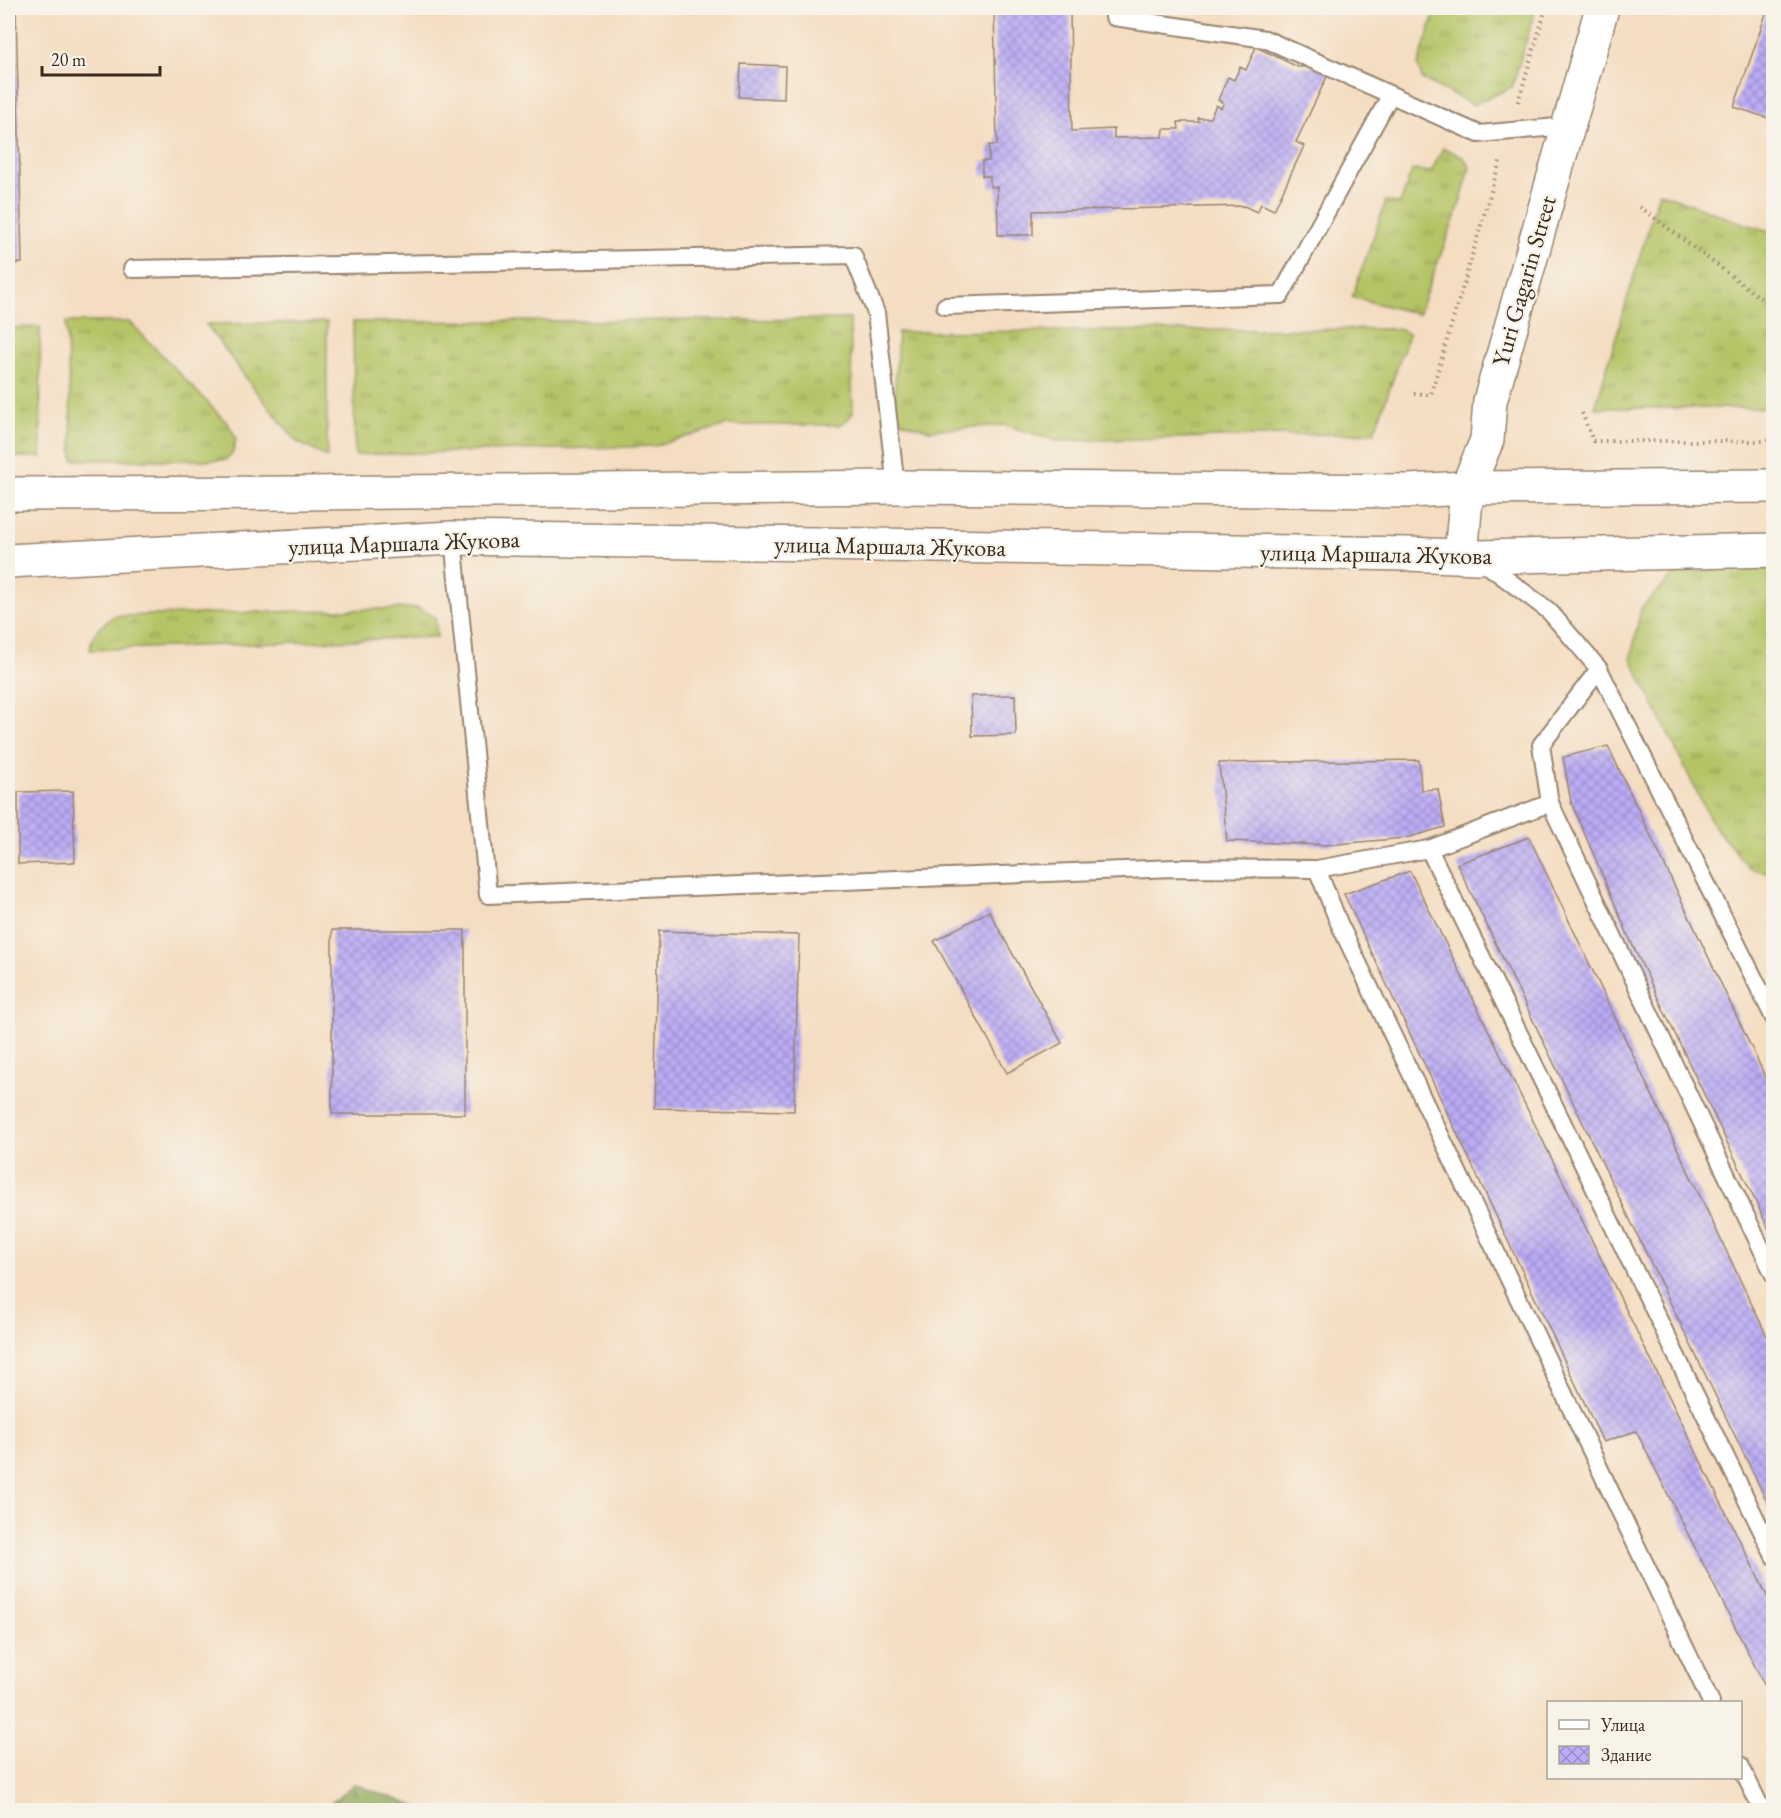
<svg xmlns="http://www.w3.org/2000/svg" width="1781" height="1818" viewBox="0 0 1781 1818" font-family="'EB Garamond',serif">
<defs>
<pattern id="grass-tufts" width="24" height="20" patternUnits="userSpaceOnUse" patternTransform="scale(1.5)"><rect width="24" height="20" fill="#b5c466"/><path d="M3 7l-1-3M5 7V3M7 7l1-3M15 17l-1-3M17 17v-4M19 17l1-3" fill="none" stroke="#949f53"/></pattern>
<pattern id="forest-firs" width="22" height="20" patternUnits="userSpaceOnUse" patternTransform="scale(1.5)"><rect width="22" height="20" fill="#90aa5b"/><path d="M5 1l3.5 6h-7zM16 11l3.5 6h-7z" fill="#778b4b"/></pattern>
<pattern id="building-cross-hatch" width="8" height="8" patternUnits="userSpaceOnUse" patternTransform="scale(1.5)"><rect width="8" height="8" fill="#bbacf6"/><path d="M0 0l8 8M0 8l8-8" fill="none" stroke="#998cc7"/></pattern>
</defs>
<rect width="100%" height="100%" fill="#f7f3e8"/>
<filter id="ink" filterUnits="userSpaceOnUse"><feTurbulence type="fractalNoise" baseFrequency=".0167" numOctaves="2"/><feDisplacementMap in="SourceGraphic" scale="12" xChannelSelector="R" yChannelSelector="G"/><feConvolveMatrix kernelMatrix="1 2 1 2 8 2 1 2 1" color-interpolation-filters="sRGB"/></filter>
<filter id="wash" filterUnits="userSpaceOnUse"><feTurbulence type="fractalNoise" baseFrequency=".008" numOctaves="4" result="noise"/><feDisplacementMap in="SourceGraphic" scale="24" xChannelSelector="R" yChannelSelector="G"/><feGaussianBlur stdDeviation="1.35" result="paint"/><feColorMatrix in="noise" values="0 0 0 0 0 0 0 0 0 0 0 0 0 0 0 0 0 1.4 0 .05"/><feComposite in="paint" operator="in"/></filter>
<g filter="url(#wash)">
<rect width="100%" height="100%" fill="#f4ddc1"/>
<g fill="url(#grass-tufts)" stroke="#787742" stroke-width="1.5">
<path d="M1436 8H1536L1512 87 1473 105 1422 79 1418 65Z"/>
<path d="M1443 148 1463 157 1470 167 1460 204 1418 314 1352 297 1386 201 1400 204 1412 170 1431 172Z"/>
<path d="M1659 192 1739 222 1773 232V408H1595Z"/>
<path d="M850 319 853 413 848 419 840 425H727L654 446 355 455 353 322Z"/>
<path d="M66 322H130L229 425 236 438 233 452 226 460H73Z"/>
<path d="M327 322V457L297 442 255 390 206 324Z"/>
<path d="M40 327 41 457H8V328Z"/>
<path d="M1398 329 1409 334 1374 433 1057 441 1005 425 929 430 903 422 894 412 898 332Z"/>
<path d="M1718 569H1773V874L1749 868 1713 825 1631 658 1641 608 1675 574Z"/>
<path d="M418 608 435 617 437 637 90 650C92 631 99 627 114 616Z"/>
</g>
<path fill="url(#forest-firs)" stroke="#666a3c" stroke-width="1.5" d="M354 1784 426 1810H323Z"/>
<g id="blocks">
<g fill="url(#building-cross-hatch)">
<path d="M8 8H16L22 263 8 264Z"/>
<path d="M994 8H1070L1072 131 1114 129V138L1163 137 1164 129H1179L1178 122H1199L1198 118H1210L1216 105 1221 108 1224 103 1218 100 1228 77 1234 80 1240 67 1246 70 1256 47 1298 67 1332 66 1296 142 1304 146 1274 210 1261 204 1257 212 1244 206 1033 211V235H998L997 187H990V176H982V161H989V145H997Z"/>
<path d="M1768 8H1774V120L1734 107Z"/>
<path d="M741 64 785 66 784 99 739 97Z"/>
<path d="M1015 695 1016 735 972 736 971 696Z"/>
<path d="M1608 746 1774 1095V1240L1632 944 1571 802 1563 757Z"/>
<path d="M1419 760 1421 790 1438 789 1445 827 1406 838 1325 845 1227 841 1219 763Z"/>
<path d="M73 791 75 862 18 864V792Z"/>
<path d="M1529 837 1774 1351V1516L1457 864Z"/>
<path d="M1410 871 1774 1610V1704L1636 1431 1603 1442 1344 894Z"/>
<path d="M989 911 1062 1043 1007 1073 934 941Z"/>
<rect x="332" y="930" width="133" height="184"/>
<path d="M659 931 799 935 794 1111 654 1108Z"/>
</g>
</g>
</g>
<g filter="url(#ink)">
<use href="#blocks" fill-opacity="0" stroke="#988470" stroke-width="1.5"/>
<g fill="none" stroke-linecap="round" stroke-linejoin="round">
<defs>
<g id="service">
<path d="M1114 17 1265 39 1479 134 1568 126"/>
<path d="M132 269 853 255 876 313 896 487"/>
<path d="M945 306 1281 295 1390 96"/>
<path d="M453 538 488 895 1175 868 1317 869 1429 849 1774 1556"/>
<path d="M1482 561 1549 611 1599 669 1774 1018"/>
<path d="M1550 803 1541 745 1599 669"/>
<path d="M1429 849 1550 803 1774 1275"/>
<path d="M1317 869 1339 923 1711 1702"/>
<path d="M1740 1765 1762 1810"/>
</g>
<path id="secondary" d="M1461 556 1467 488 1487 440 1490 401 1602 8"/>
<g id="primary">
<path d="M8 494 303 493 896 487 1408 491 1467 488 1774 486"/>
<path d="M8 561 453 538 1408 554 1477 557 1774 550"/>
</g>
</defs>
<use href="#service" stroke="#988470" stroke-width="20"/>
<use href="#secondary" stroke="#988470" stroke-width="36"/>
<use href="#primary" stroke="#988470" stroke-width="36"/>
<g stroke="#988470" stroke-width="4" stroke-dasharray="1.5 4.5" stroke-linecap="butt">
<path d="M1518 102 1546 8"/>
<path d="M1640 207 1774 308"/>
<path d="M1414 394H1431L1500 161"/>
<path d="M1582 413 1593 441H1774"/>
</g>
<use href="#service" stroke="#fff" stroke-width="16"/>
<use href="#secondary" stroke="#fff" stroke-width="33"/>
<use href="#primary" stroke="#fff" stroke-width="33"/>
</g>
</g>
<g text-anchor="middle" stroke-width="4.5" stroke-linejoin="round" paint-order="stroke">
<g font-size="24" fill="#3b2a1e" stroke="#f7f3e8">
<text transform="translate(1524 281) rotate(-74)" y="8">Yuri Gagarin Street</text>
<text transform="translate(404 543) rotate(-2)" y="8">улица Маршала Жукова</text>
<text transform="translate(890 546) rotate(1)" y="8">улица Маршала Жукова</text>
<text transform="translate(1376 554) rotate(1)" y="8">улица Маршала Жукова</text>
</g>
</g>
<rect width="1781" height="1818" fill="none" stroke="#f7f3e8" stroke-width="30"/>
<rect x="1547" y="1701" width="195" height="78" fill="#f7f3e8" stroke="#aca397" stroke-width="1.5"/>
<rect x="1559" y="1720" width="30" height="9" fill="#ffffff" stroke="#aca397" stroke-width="1.5"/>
<text x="1601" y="1731" font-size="18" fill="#3b2a1e">Улица</text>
<rect x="1559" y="1746" width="30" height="18" fill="url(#building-cross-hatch)" stroke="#aca397" stroke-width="1.5"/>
<text x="1601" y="1761" font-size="18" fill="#3b2a1e">Здание</text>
<path d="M42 66v9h118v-9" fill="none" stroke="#3b2a1e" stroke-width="3"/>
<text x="51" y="66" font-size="18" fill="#3b2a1e" stroke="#f7f3e8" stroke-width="4.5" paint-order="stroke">20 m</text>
</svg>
